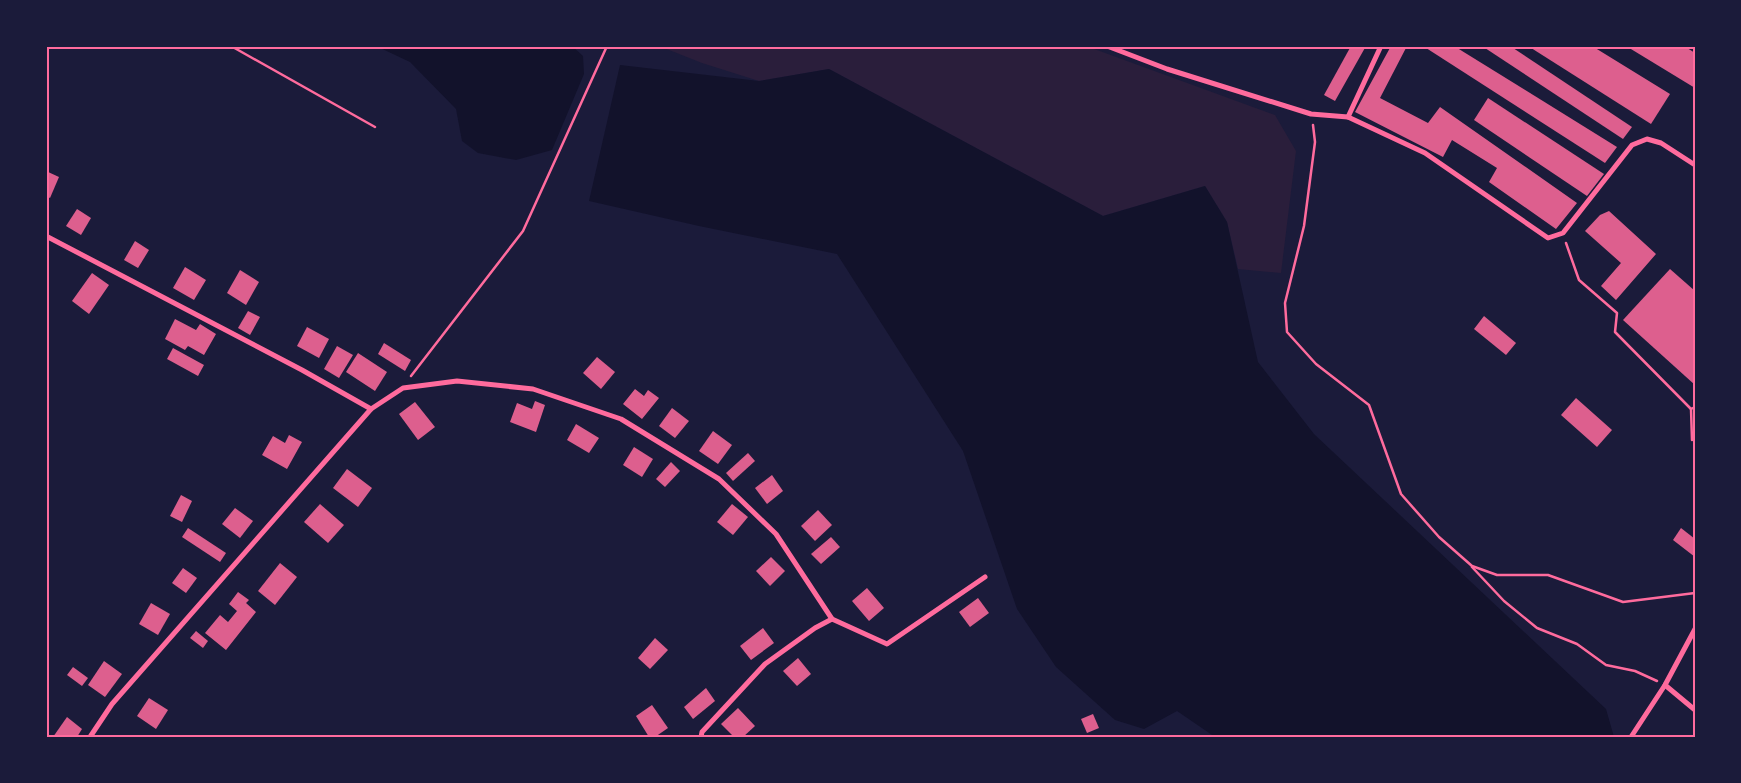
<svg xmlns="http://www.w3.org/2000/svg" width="1741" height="783" viewBox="0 0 1741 783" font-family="Georgia,serif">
<rect width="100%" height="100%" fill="#1b1b3a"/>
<path fill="#2a1e3b" d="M659 46H1086L1275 115 1296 151 1281 273 1238 269 1227 222 1205 186 1103 216 829 69 759 81 702 63Z"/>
<g fill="#12122b">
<path d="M376 46H572L583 56 584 74 552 150 516 160 478 153 462 141 456 109 410 62Z"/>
<path d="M620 65 759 81 829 69 1103 216 1205 186 1227 222 1258 362 1314 434 1606 709 1614 737H1215L1177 711 1144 729 1115 720 1056 667 1017 609 963 451 837 254 699 226 589 201Z"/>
</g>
<g fill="#dd5f8e">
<path d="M1351 46H1366L1335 101 1324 95Z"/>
<path d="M1391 46H1407L1380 98 1428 123 1440 107 1577 203 1556 229 1489 182 1497 168 1452 140 1443 157 1355 112Z"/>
<path d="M1423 46H1454L1617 147 1605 163Z"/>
<path d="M1482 46H1510L1632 127 1623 139Z"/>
<path d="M1528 46H1592L1670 94 1651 124Z"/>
<path d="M1626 46H1684L1695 53V88Z"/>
<path d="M1488 98 1604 174 1587 196 1474 120Z"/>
<path d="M46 171 59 177 50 198 46 196Z"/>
<path d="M77 209 91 218 81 235 66 226Z"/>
<path d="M1609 211 1656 254 1616 300 1601 286 1621 263 1585 231 1600 215Z"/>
<path d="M135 241 149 250 138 268 124 260Z"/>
<path d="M185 267 206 280 194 300 173 288Z"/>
<path d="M1670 269 1695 291V385L1623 320Z"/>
<path d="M240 270 259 282 246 305 227 293Z"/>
<path d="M92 273 109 285 89 314 72 301Z"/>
<path d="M248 311 260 317 250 335 238 328Z"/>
<path d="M1484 316 1516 343 1506 355 1474 329Z"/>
<path d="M175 319 196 330 200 324 216 334 204 355 188 346 185 350 165 339Z"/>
<path d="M307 327 329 339 319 358 297 346Z"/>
<path d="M384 343 411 360 405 371 378 354Z"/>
<path d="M337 346 353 355 339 378 324 369Z"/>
<path d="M173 348 204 365 198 376 167 359Z"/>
<path d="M358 353 387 372 375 391 346 372Z"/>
<path d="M597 357 615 372 601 389 583 373Z"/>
<path d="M635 389 644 396 648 390 659 398 642 419 623 404Z"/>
<path d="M1576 398 1612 430 1597 447 1561 415Z"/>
<path d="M535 401 545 405 536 432 510 422 517 403 532 409Z"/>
<path d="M415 402 435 427 418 440 399 414Z"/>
<path d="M672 408 689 421 675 438 659 426Z"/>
<path d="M576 424 599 438 589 453 567 440Z"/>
<path d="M713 431 732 445 718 464 699 451Z"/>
<path d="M289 435 302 442 287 469 262 455 273 436 285 443Z"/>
<path d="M634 447 653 459 642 477 623 465Z"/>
<path d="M748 453 755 461 733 481 726 473Z"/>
<path d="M671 462 680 471 665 487 656 479Z"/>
<path d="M347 469 372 488 358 507 333 488Z"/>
<path d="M772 475 783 491 767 504 755 488Z"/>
<path d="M181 495 192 501 182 522 170 516Z"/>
<path d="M320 504 344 525 328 543 304 522Z"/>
<path d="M732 504 748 517 733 535 717 522Z"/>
<path d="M235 508 253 521 240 538 222 524Z"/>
<path d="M818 510 832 525 815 541 801 526Z"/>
<path d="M188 528 226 553 220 562 182 537Z"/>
<path d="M1681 528 1695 539V557L1673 540Z"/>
<path d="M831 537 840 547 821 564 811 554Z"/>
<path d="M771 557 785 571 770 586 756 571Z"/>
<path d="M280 563 297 577 275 605 258 591Z"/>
<path d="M183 568 197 578 186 593 172 583Z"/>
<path d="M867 588 884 608 869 621 852 601Z"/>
<path d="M238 592 249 600 246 603 256 612 226 650 205 633 220 615 228 622 237 611 229 604Z"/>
<path d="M978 598 989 613 970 627 959 612Z"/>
<path d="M151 603 170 614 158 635 139 624Z"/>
<path d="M763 628 774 643 751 660 740 646Z"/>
<path d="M196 631 208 641 203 648 190 638Z"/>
<path d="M655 638 668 650 650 669 638 658Z"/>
<path d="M798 658 811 674 797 686 783 671Z"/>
<path d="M104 661 122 674 105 697 88 685Z"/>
<path d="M73 667 88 678 82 686 67 675Z"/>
<path d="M706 688 715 701 693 719 684 707Z"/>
<path d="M149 698 168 710 156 729 137 716Z"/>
<path d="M652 705 668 728 655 737H649L636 716Z"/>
<path d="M738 708 755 726 743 737H734L721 724Z"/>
<path d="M1093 714 1099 728 1087 733 1081 719Z"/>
<path d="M67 717 82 729 77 737H53Z"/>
</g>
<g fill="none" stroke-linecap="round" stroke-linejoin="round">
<g stroke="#ff6b9d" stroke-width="2.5">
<path d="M231 46 375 127"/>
<path d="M1313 125 1315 142 1304 226 1285 303 1287 332 1316 364 1369 405 1401 494 1439 537 1472 566 1497 575H1548L1623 602 1695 593"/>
<path d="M1566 243 1579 280 1617 313 1615 332 1691 409 1695 407"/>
<path d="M411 376 523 231 607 46"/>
<path d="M1691 409 1692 440"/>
<path d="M1472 567 1504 601 1537 628 1577 644 1606 665 1635 671 1657 681"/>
</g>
<g stroke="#ff6b9d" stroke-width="5">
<path d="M1107 46 1167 69 1311 114 1348 117 1425 153 1548 238 1563 233 1632 145 1647 139 1661 143 1695 165"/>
<path d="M1348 117 1381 46"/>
<path d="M46 236 302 370 371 409"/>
<path d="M1665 685 1695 710"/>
<path d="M90 737 112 704 371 409 403 388 457 381 533 389 621 419 719 479 776 534 832 619 887 644 985 577"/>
<path d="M701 737 702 732 765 664 815 628 832 619"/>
<path d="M1631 737 1665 685 1695 629"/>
</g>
</g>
<rect width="1741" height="783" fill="none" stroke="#1b1b3a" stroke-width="95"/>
<rect x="48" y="48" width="1646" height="688" fill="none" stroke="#ff6b9d" stroke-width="2"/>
</svg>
